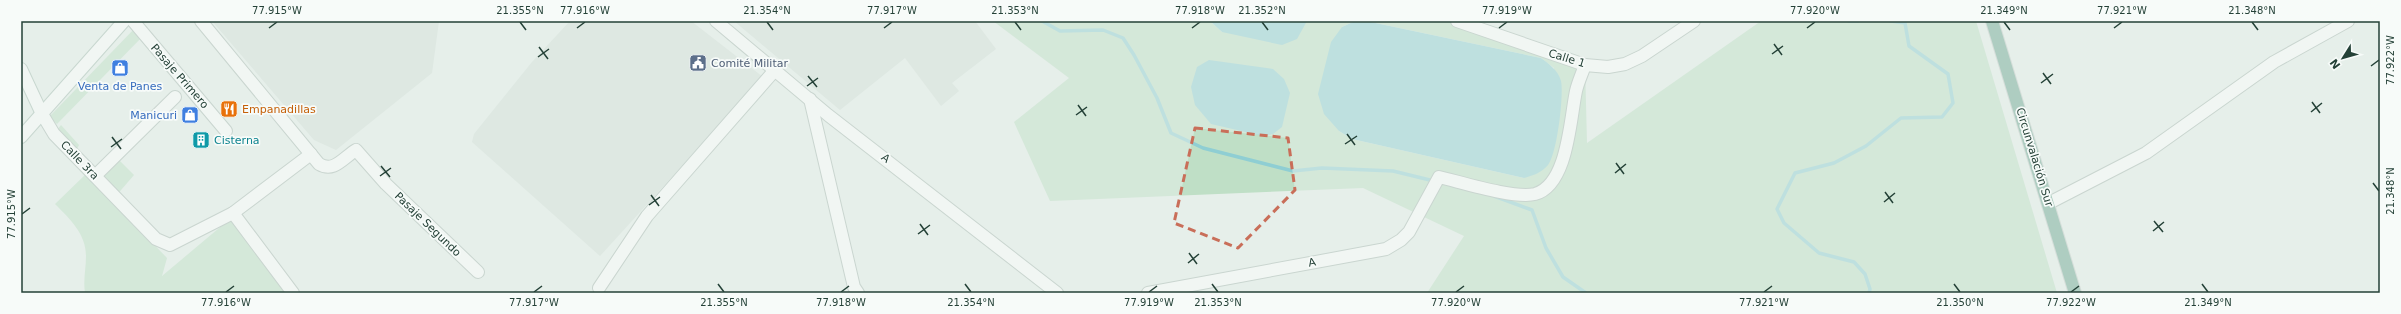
<svg xmlns="http://www.w3.org/2000/svg" width="2401" height="314" viewBox="0 0 2401 314" font-family="'DejaVu Sans',sans-serif">
<rect width="100%" height="100%" fill="#e6efea"/>
<g fill="#d4dfd9">
<path d="M212 21H439L432 73 336 150 314 140Z"/>
<path d="M570 21H691L763 77 600 256 472 142 474 134 532 62Z"/>
<path d="M734 21H975L996 49 952 83 959 91 941 106 905 58 840 110Z"/>
</g>
<g fill="#bfdfc6">
<path d="M993 21H1210L1222 32 1307 21H1355L1342 27 1339 131 1352 139 1524 178 1554 68 1541 58 1366 21H1456L1585 65 1587 143 1761 21H1976L2057 293H1427L1464 236 1363 188 1050 201 1014 122 1069 78Z"/>
<path d="M136 27 143 36 57 124 49 117Z"/>
<path d="M61 125 79 145 74 155 54 134Z"/>
<path d="M115 156 134 175 115 197 95 176Z"/>
<path d="M86 174 167 258 162 276 231 218 290 293H85C83 280 86 269 86 256 86 234 70 219 55 204Z"/>
</g>
<g fill="#8fced3">
<path d="M1210 21H1307L1297 39 1282 45 1222 32Z"/>
<path d="M1355 21H1366L1541 58C1549 64 1558 70 1561 81 1564 95 1557 154 1548 165 1541 173 1534 175 1524 178L1352 139 1339 131 1324 114 1318 94 1331 42 1342 27Z"/>
<path d="M1209 60 1273 69 1284 79 1290 93 1282 127 1273 134 1263 136 1211 124 1195 105 1191 87 1197 67Z"/>
</g>
<g fill="none" stroke-linecap="round" stroke-linejoin="round">
<g stroke="#8fced3" stroke-width="3.5">
<path d="M1042 21 1060 31 1103 30 1123 38 1134 55 1157 98 1171 133 1203 148 1293 171 1322 168 1393 171 1434 181"/>
<path d="M1849 21H1858"/>
<path d="M1494 196 1532 210 1546 248 1563 277 1586 293"/>
<path d="M1869 293 1870 289 1865 274 1854 262 1819 253 1784 223 1777 209 1795 173 1834 163 1866 146 1901 118 1942 117 1953 103 1948 74 1909 46 1905 23 1891 21"/>
</g>
<defs>
<g id="street">
<path d="M133 21 226 131"/>
<path d="M201 21 319 164C334 173 343 158 356 150L386 184 478 272"/>
<path d="M716 21 828 115 1057 293"/>
<path d="M1457 21 1585 65 1608 67 1625 64 1642 56 1694 21"/>
<path d="M810 99 854 287 858 293"/>
<path d="M42 114 54 134 156 239 170 245 233 213 311 154"/>
<path d="M95 176 175 97"/>
<path d="M2049 203 2146 153 2274 62 2348 21"/>
<path d="M233 213 293 293"/>
<path d="M599 288 647 216 775 70"/>
<path d="M1148 293 1386 249 1401 240 1409 232 1439 177C1461 182 1514 199 1535 194 1568 185 1570 119 1576 91 1578 82 1582 74 1585 65"/>
</g>
<g id="secondary">
<path d="M21 69 42 114"/>
<path d="M21 137 124 21"/>
</g>
<path id="primary" d="M1992 21 2075 293"/>
</defs>
<use href="#street" stroke="#a8b7b1" stroke-width="14"/>
<use href="#secondary" stroke="#a4bbb1" stroke-width="14"/>
<use href="#primary" stroke="#c2cac7" stroke-width="14"/>
<use href="#street" stroke="#fff" stroke-width="12"/>
<use href="#secondary" stroke="#fff" stroke-width="12"/>
<use href="#primary" stroke="#6ba491" stroke-width="12"/>
</g>
<path d="M0 0H2401V314H0ZM1195 128 1288 138 1295 190 1238 248 1174 223Z" fill="#e6efea" fill-opacity=".55" fill-rule="evenodd"/>
<path fill="none" stroke="#c96e59" stroke-width="3" stroke-dasharray="8 5" stroke-linejoin="round" d="M1195 128 1288 138 1295 190 1238 248 1174 223Z"/>
<path fill="none" stroke="#244137" stroke-width="1.5" d="M520 22 526 30M767 22 773 30M1015 22 1021 30M1262 22 1268 30M2004 22 2010 30M2252 22 2258 30M269 28 277 22M577 28 585 22M884 28 892 22M1192 28 1200 22M1499 28 1507 22M1807 28 1815 22M2114 28 2122 22M1774 44 1782 55M539 47 548 59M1772 54 1783 46M538 57 549 49M2371 66 2379 60M2043 73 2051 84M808 76 817 87M2041 83 2053 74M807 86 818 78M2312 102 2320 113M1078 105 1086 116M2311 112 2322 103M1076 115 1087 107M1347 134 1355 145M112 137 121 149M1345 144 1357 136M111 147 122 139M1616 163 1624 174M381 166 390 177M1615 173 1626 164M380 176 391 168M2373 183 2379 191M1885 192 1893 203M651 195 659 206M1884 202 1895 193M649 205 660 197M22 214 30 208M2154 221 2163 232M920 224 928 235M2153 231 2164 222M918 234 930 225M1189 253 1197 264M1188 263 1199 254M718 284 724 292M965 284 971 292M1212 284 1218 292M1954 284 1960 292M2202 284 2208 292M226 292 234 286M534 292 542 286M841 292 849 286M1149 292 1157 286M1456 292 1464 286M1764 292 1772 286M2071 292 2079 286"/>
<defs>
<symbol id="civic-square" viewBox="-11 -11 22 22"><rect x="-9" y="-9" width="18" height="18" rx="4" fill="#5c6f8a" stroke="#f7fbf9"/><path d="M-.6-6.5H3V-4.5H.6V-3L4-1V1h2V6H-6V1h2V-1L-.6-3ZM-1.2 2.5V6h2.4V2.5Z" fill="#fff"/></symbol>
<symbol id="shop-square" viewBox="-11 -11 22 22"><rect x="-9" y="-9" width="18" height="18" rx="4" fill="#3f7fe0" stroke="#f7fbf9"/><path d="M-5-2.5h2.3a2.7 3.5 0 0 1 5.4 0H5L5.5 6h-11ZM-1.5-2.5h3a1.5 2.3 0 0 0-3 0Z" fill="#fff"/></symbol>
<symbol id="restaurant-square" viewBox="-11 -11 22 22"><rect x="-9" y="-9" width="18" height="18" rx="4" fill="#e8710a" stroke="#f7fbf9"/><path d="M-5-6h1v4h1v-4h1v4h1v-4h1v5L-1.5 .5V6h-2V.5L-5-1ZM5-6V6H3V1.5H1.5Q1.5-4 5-6Z" fill="#fff"/></symbol>
<symbol id="building-square" viewBox="-11 -11 22 22"><rect x="-9" y="-9" width="18" height="18" rx="4" fill="#0f9aa8" stroke="#f7fbf9"/><path d="M-4-6H4V6H1V3H-1V6H-4ZM-2.5-4.3h1.7v1.8h-1.7ZM.8-4.3h1.7v1.8H.8ZM-2.5-1h1.7V.8h-1.7ZM.8-1h1.7V.8H.8Z" fill="#fff"/></symbol>
</defs>
<g fill-rule="evenodd">
<use href="#civic-square" x="688" y="53" width="20" height="20"/>
<use href="#shop-square" x="110" y="58" width="20" height="20"/>
<use href="#restaurant-square" x="219" y="99" width="20" height="20"/>
<use href="#shop-square" x="180" y="105" width="20" height="20"/>
<use href="#building-square" x="191" y="130" width="20" height="20"/>
</g>
<g text-anchor="middle" stroke-width="3.5" stroke-linejoin="round" paint-order="stroke">
<g font-size="11" fill="#244137" stroke="#f7fbf9">
<text transform="translate(1567 58) rotate(17)" y="4">Calle 1</text>
<text transform="translate(180 76) rotate(49)" y="4">Pasaje Primero</text>
<text transform="translate(2035 157) rotate(73)" y="4">Circunvalación Sur</text>
<text transform="translate(886 158) rotate(38)" y="4">A</text>
<text transform="translate(80 160) rotate(46)" y="4">Calle 3ra</text>
<text transform="translate(428 224) rotate(44)" y="4">Pasaje Segundo</text>
<text transform="translate(1312 262) rotate(-11)" y="4">A</text>
</g>
<g font-size="11" fill="#4e5e75" stroke="#f7fbf9" text-anchor="start">
<text x="711" y="67">Comité Militar</text>
</g>
<g font-size="11" fill="#366cbe" stroke="#f7fbf9">
<text x="120" y="90">Venta de Panes</text>
<text x="177" y="119" text-anchor="end">Manicuri</text>
</g>
<g font-size="11" fill="#c56008" stroke="#f7fbf9" text-anchor="start">
<text x="242" y="113">Empanadillas</text>
</g>
<g font-size="11" fill="#0d838f" stroke="#f7fbf9" text-anchor="start">
<text x="214" y="144">Cisterna</text>
</g>
</g>
<rect width="2401" height="314" fill="none" stroke="#f7fbf9" stroke-width="44"/>
<g transform="translate(2343 58) rotate(233)" stroke="#f7fbf9" stroke-width="3" paint-order="stroke">
<path d="M0-3L7 15L0 10L-7 15Z" fill="#244137"/>
<text y="-6" font-size="11" font-weight="bold" text-anchor="middle" fill="#244137">N</text>
</g>
<rect x="22" y="22" width="2357" height="270" fill="none" stroke="#244137" stroke-width="1.5"/>
<g font-size="10" text-anchor="middle" fill="#244137">
<text x="277" y="14">77.915°W</text>
<text x="520" y="14">21.355°N</text>
<text x="585" y="14">77.916°W</text>
<text x="767" y="14">21.354°N</text>
<text x="892" y="14">77.917°W</text>
<text x="1015" y="14">21.353°N</text>
<text x="1200" y="14">77.918°W</text>
<text x="1262" y="14">21.352°N</text>
<text x="1507" y="14">77.919°W</text>
<text x="1815" y="14">77.920°W</text>
<text x="2004" y="14">21.349°N</text>
<text x="2122" y="14">77.921°W</text>
<text x="2252" y="14">21.348°N</text>
<text transform="translate(2390 60) rotate(-90)" y="4">77.922°W</text>
<text transform="translate(2390 191) rotate(-90)" y="4">21.348°N</text>
<text transform="translate(11 214) rotate(-90)" y="4">77.915°W</text>
<text x="226" y="306">77.916°W</text>
<text x="534" y="306">77.917°W</text>
<text x="724" y="306">21.355°N</text>
<text x="841" y="306">77.918°W</text>
<text x="971" y="306">21.354°N</text>
<text x="1149" y="306">77.919°W</text>
<text x="1218" y="306">21.353°N</text>
<text x="1456" y="306">77.920°W</text>
<text x="1764" y="306">77.921°W</text>
<text x="1960" y="306">21.350°N</text>
<text x="2071" y="306">77.922°W</text>
<text x="2208" y="306">21.349°N</text>
</g>
</svg>
